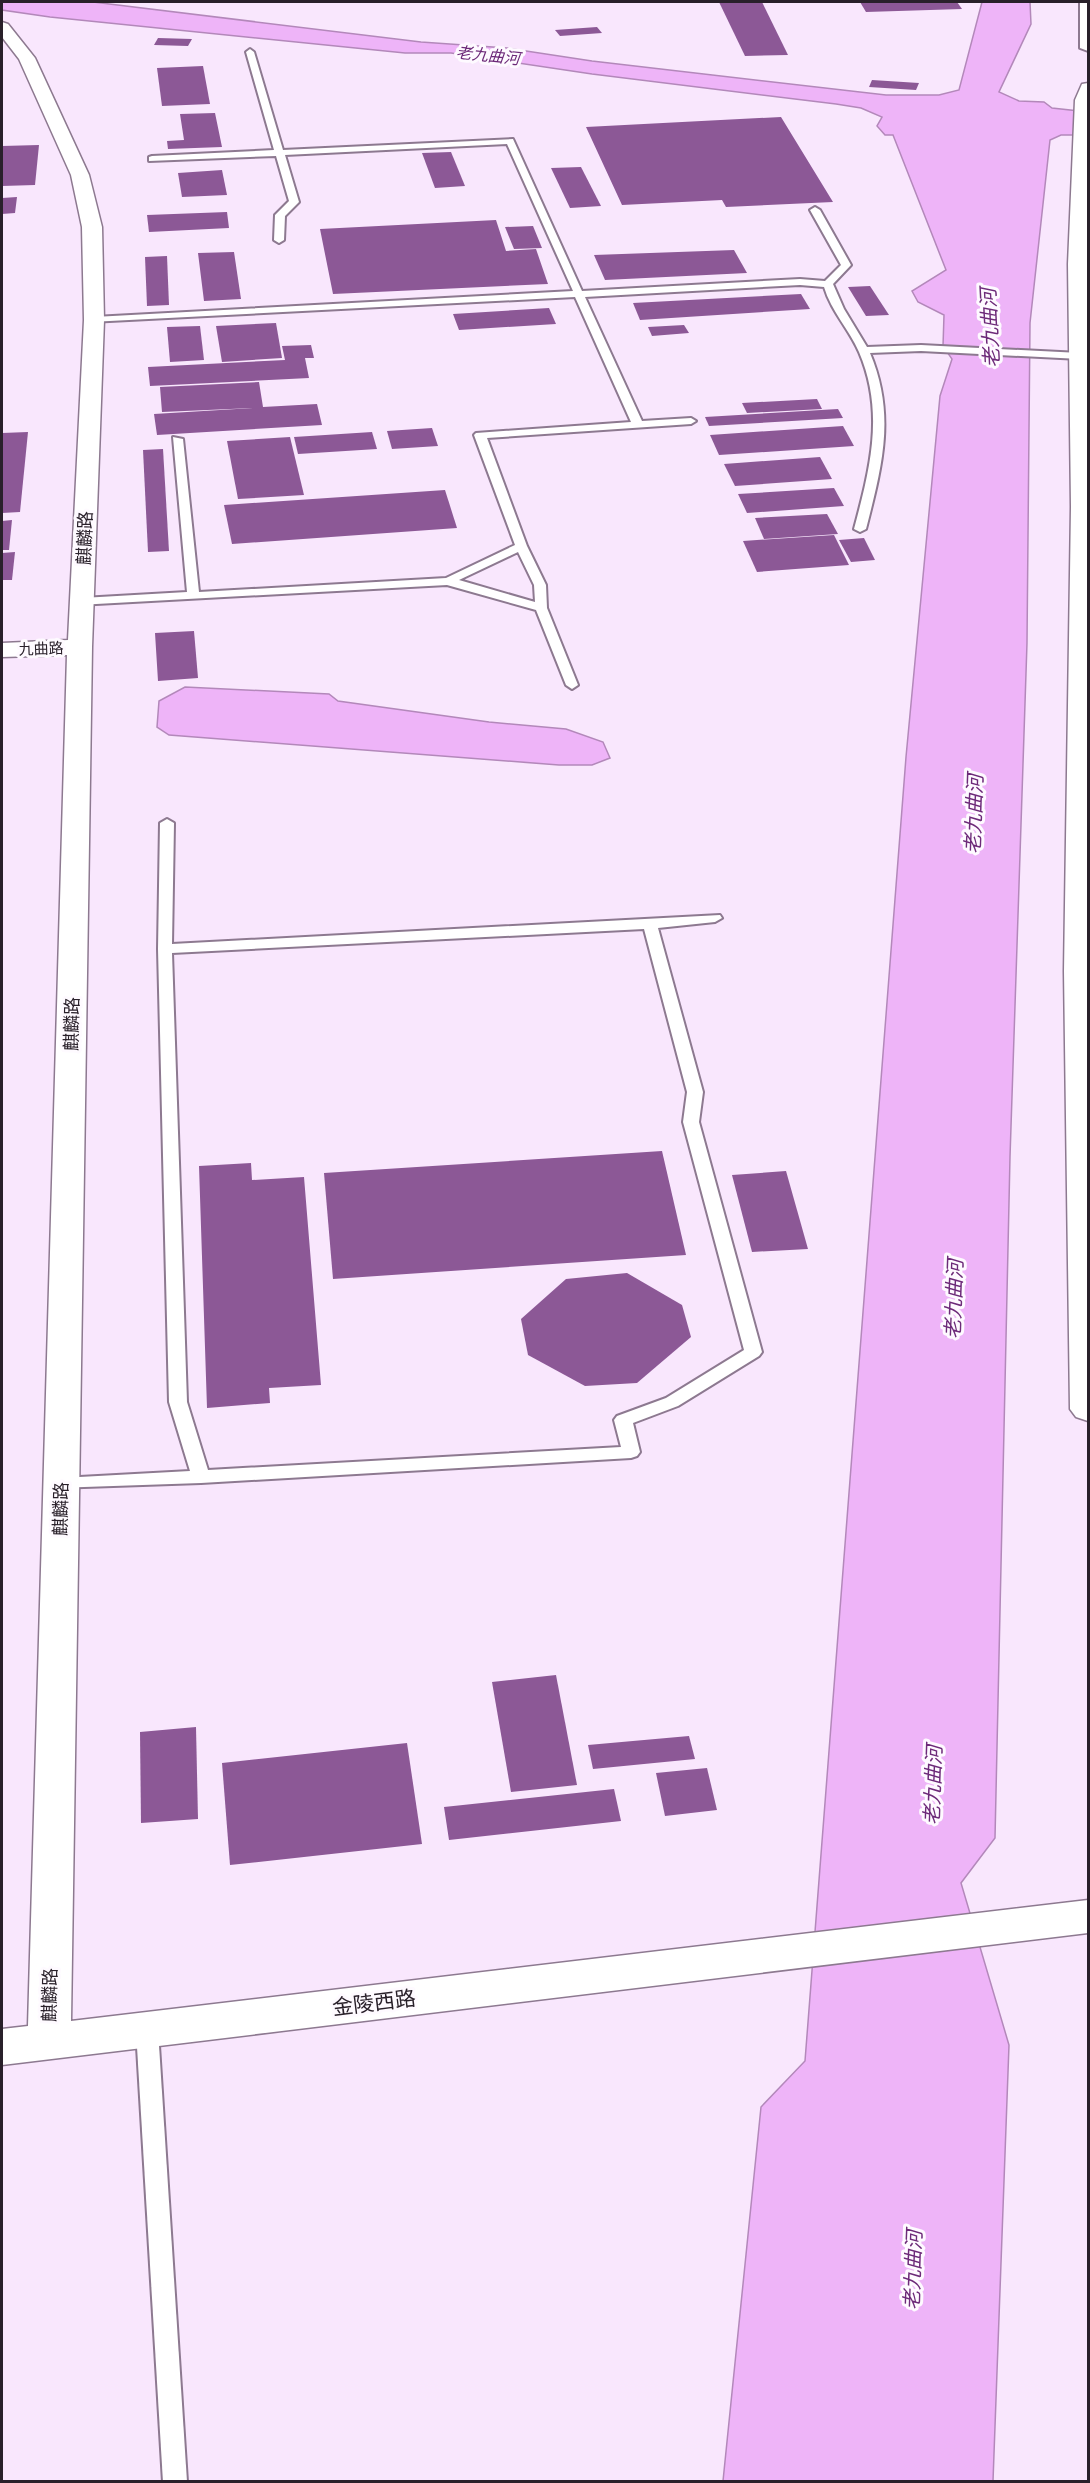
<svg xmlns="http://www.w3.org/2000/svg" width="1090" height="2483" viewBox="0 0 1090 2483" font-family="'Times New Roman','Noto Sans SC',serif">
<rect width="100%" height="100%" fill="#f9e7fd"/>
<g fill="#eeb4f8" stroke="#b388ba" stroke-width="1.5">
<path d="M2 2H93L421 42 507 48 592 61 886 95H939L959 90 982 2H1030L1031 24 999 92 1019 101 1044 102 1052 108 1088 112V135H1061L1050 140 1030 323 1027 643 1010 1157 995 1838 961 1883 1009 2045 993 2481H723L761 2107 805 2061 906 757 940 396 952 359 943 346 944 315 918 302 912 291 946 270 893 135H885L877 126 882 117 861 108 836 104 592 74 451 53H405L50 17 2 10Z"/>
<path d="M185 687 329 694 338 701 489 722 566 729 603 742 610 758 592 765H559L169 735 157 727 159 701Z"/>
</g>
<g fill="#8c5896">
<path d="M719 2H762L788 55 745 56Z"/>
<path d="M860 2H957L962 9 866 12Z"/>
<path d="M597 27 602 33 560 36 555 30Z"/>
<path d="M158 38 192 39 188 46 154 45Z"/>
<path d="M203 66 210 104 162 106 157 68Z"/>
<path d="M872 80 919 83 916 90 869 87Z"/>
<path d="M215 113 222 147 168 149 167 141 184 140 180 114Z"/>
<path d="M781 117 833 202 726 207 722 200 622 205 586 127Z"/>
<path d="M39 145 35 185 2 186V146Z"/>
<path d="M451 152 465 186 435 188 422 153Z"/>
<path d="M581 167 601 206 570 208 551 168Z"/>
<path d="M222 170 227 195 182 197 178 173Z"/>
<path d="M17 197 15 213 2 214V198Z"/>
<path d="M227 212 229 228 149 232 147 215Z"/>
<path d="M496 220 506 251 536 249 548 284 333 294 320 229Z"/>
<path d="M533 226 542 248 514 249 505 227Z"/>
<path d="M734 250 747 273 605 280 594 255Z"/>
<path d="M234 252 241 299 204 301 198 253Z"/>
<path d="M167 256 169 305 147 306 145 257Z"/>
<path d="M870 286 889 315 866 316 848 287Z"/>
<path d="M801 294 810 309 640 320 633 303Z"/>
<path d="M549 308 556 324 459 330 453 314Z"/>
<path d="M276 323 282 358 222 362 216 326Z"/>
<path d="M684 325 689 333 652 336 648 327Z"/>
<path d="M200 326 204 360 170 362 167 327Z"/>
<path d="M311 345 314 358H305L309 378 150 386 148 367 285 360 282 346Z"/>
<path d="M259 382 263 407 317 404 322 425 157 435 154 414 253 408 162 412 160 387Z"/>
<path d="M817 399 822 409 747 413 742 403Z"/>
<path d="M838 409 843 418 709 426 705 417Z"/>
<path d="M843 426 854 446 719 455 710 435Z"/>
<path d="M432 428 438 446 392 449 387 431Z"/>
<path d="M28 432 20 512 2 513V433Z"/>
<path d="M372 432 377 449 298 454 294 437Z"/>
<path d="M290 437 304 495 238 499 227 441Z"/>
<path d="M163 449 169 551 148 552 143 450Z"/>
<path d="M820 457 832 479 735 486 724 464Z"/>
<path d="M834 488 844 506 747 513 738 494Z"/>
<path d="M445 490 457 528 232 544 224 505Z"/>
<path d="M827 514 838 534 764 539 755 518Z"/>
<path d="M12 520 9 550H2V521Z"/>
<path d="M834 535 849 565 757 572 743 541Z"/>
<path d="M864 538 875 560 851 562 839 540Z"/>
<path d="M15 552 12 580H2V553Z"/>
<path d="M194 631 198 678 158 681 155 633Z"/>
<path d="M662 1151 686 1255 333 1279 324 1173Z"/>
<path d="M251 1163 252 1180 304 1177 321 1385 269 1388 270 1403 207 1408 199 1166Z"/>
<path d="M786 1171 808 1249 752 1252 732 1175Z"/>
<path d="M627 1273 682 1305 691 1337 637 1383 585 1386 528 1355 521 1319 566 1279Z"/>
<path d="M556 1675 577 1785 511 1792 492 1682Z"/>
<path d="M196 1727 198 1819 141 1823 140 1732Z"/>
<path d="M689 1736 695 1759 593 1769 588 1745Z"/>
<path d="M407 1743 422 1844 230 1865 222 1763Z"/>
<path d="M707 1768 717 1810 665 1816 656 1773Z"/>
<path d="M614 1789 621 1821 449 1840 444 1807Z"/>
</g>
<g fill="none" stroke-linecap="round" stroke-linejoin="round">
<defs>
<g id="lane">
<path d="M1080 2H1088V51L1080 48Z"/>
<path d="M250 49 254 52 283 150 513 139 582 291 800 279 825 281 841 265 810 210 815 207 820 210 851 265 833 284 844 309 867 347 921 345 1080 353 1085 356 1080 359 921 351 870 353C896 415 882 466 866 529L860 532 854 529C870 469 885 412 859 352 849 329 831 311 824 287L800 285 585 297 642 421 691 418 696 421 691 424 487 438 527 546 546 585 547 608 578 685 572 689 566 685 536 610 447 585 78 605V599L82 598 187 592 173 437 183 439 199 592 446 578 515 545 474 435 476 433 631 422 575 297 90 322 89 320 94 317 573 291 507 144 285 155 299 202 285 216 284 240 279 243 274 240 275 215 289 201 276 156 149 161V157L152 156 274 150 246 52ZM518 552 534 585 535 602 459 580Z"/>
<path d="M167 819 174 823 172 944 720 915 722 918 715 922 658 928 703 1092 699 1122 762 1352 759 1356 678 1406 633 1423 640 1452 637 1456 631 1458 201 1483 55 1488 52 1484 55 1480 61 1478 190 1471 169 1402 158 949 160 823ZM644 929 687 1092 683 1122 744 1350 666 1398 617 1416 614 1420 621 1447 208 1470 187 1402 172 953Z"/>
<path d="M147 2021 155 2024 158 2030 187 2482H163L136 2030 139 2024Z"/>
</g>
<path id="street" d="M1088 83V1421L1076 1417 1070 1409 1064 971 1071 507 1068 264 1075 100 1082 84Z"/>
<path id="secondary" d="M2 22 8 24 35 58 89 175 102 227 104 320 92 647 71 2021 1088 1900V1933L2 2065V2029L28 2026 67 655 2 657V643L68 640 84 320 82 227 71 175 19 59 2 37Z"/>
</defs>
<use href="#lane" stroke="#8d7990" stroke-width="4"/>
<use href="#street" stroke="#8d7990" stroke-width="3"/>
<use href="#secondary" stroke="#8d7990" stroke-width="3"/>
<use href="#lane" fill="#fff" fill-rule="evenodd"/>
<use href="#street" fill="#fff" fill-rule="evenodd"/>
<use href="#secondary" fill="#fff" fill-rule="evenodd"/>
</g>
<g text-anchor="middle" stroke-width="6" stroke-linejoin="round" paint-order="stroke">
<g font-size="15" fill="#29202a" stroke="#fefaff">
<text transform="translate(41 649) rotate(-2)" y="5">九曲路</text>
</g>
<g font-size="16" font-style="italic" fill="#6d2a79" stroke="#fefaff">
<text transform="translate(488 55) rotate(6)" y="6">老九曲河</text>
</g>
<g font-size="18" fill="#29202a" stroke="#fefaff">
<text transform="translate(85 538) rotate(-88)" y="6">麒麟路</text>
<text transform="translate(72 1024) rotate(-89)" y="6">麒麟路</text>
<text transform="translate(61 1509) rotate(-89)" y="6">麒麟路</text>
<text transform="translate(50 1995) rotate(-89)" y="6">麒麟路</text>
</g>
<g font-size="20" font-style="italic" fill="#6d2a79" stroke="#fefaff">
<text transform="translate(990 328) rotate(-93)" y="7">老九曲河</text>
<text transform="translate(974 814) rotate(-88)" y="7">老九曲河</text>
<text transform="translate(954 1299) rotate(-88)" y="7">老九曲河</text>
<text transform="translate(933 1785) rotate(-88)" y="7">老九曲河</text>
<text transform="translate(913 2270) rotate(-88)" y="7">老九曲河</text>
</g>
<g font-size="21" fill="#29202a" stroke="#fefaff">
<text transform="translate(374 2003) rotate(-7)" y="7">金陵西路</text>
</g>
</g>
<rect width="1090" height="2483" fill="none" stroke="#29202a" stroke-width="6"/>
</svg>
